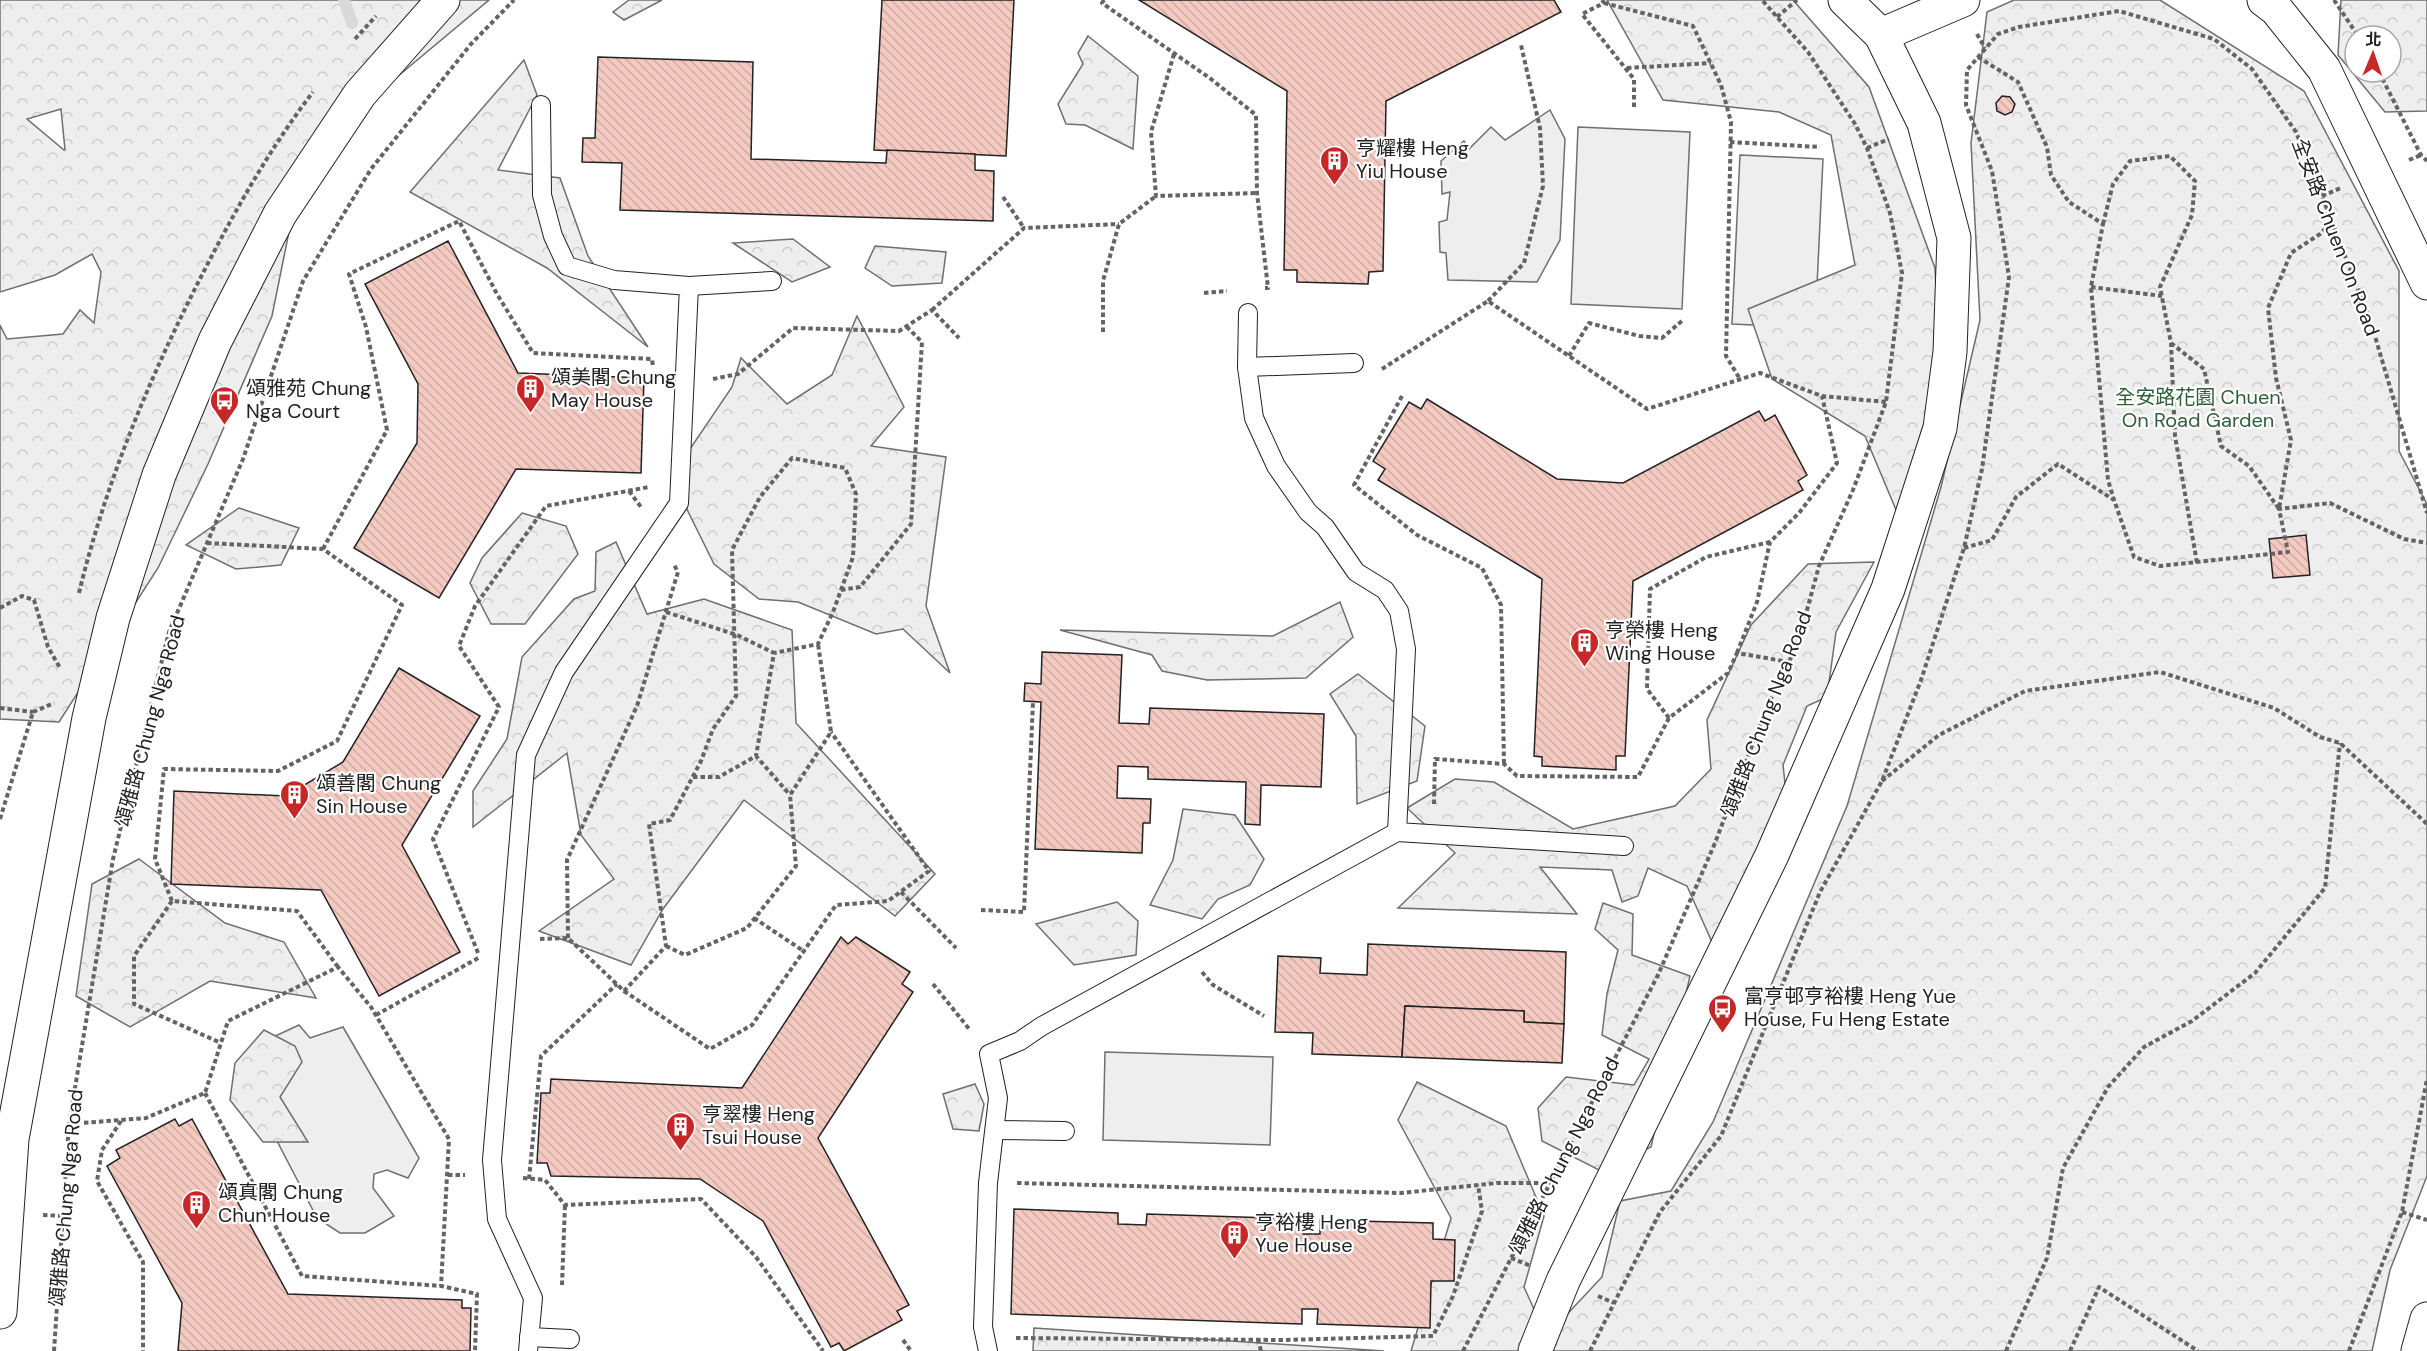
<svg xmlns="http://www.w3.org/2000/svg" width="2427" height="1351" viewBox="0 0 2427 1351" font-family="'DM Sans','Noto Sans TC',sans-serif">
<defs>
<pattern id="forest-crowns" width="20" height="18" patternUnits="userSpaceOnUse" patternTransform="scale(1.5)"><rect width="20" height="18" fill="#eee"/><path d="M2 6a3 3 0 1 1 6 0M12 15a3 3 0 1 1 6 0" fill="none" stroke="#ccc"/></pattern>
<pattern id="building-back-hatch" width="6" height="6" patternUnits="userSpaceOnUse" patternTransform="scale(1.5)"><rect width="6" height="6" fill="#f3c9c0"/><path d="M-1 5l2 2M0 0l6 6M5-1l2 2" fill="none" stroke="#d0aca5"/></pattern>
</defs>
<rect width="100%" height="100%" fill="#fff"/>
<g fill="#eee" stroke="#6f6f6f" stroke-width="1.5">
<path d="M1550 110 1565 139 1560 240 1537 282 1448 280 1446 253 1440 252 1439 222 1447 220 1450 192 1442 194 1441 161 1464 141 1469 149 1491 127 1505 140Z"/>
<path d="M1578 127 1690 132 1682 309 1571 304Z"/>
<path d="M1740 155 1823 159 1815 328 1732 324Z"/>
<path d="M299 1025 310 1038 343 1027 419 1158 408 1178 387 1170 374 1174 373 1188 394 1216 365 1233H340L317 1218 248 1085 271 1038Z"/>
<path d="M1105 1052 1273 1057 1270 1145 1103 1140Z"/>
</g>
<g fill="url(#forest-crowns)" stroke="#6f6f6f" stroke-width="1.5" fill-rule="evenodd">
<path d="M0 0H489L385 87 297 192 272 316 208 464 158 568 59 722 0 719V325L7 339 63 334 80 310 94 323 101 272 92 254 55 275 0 292ZM61 109 65 150H64L27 119Z"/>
<path d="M629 0H662L624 20 613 12Z"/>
<path d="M1607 0H1793L1869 87 1935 268 1940 365 1902 524 1865 436 1772 379 1748 309 1855 265 1831 135 1779 112 1663 100Z"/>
<path d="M2014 0H2160L2304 91 2399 271V451L2427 504V1176L2390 1270 2372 1351H1550L1557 1325 1602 1277 1620 1201 1671 1191 1713 1122 1847 806 1941 487 1980 320 1971 143 1987 12Z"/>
<path d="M2341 0H2427V111L2385 112 2338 55ZM2355 36H2391V72H2355Z"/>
<path d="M1088 36 1138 76 1133 149 1085 125 1066 124 1058 104 1083 64 1078 53Z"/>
<path d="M524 60 537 95 498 170 560 178 588 256 648 347 547 268 410 192Z"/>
<path d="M793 239 830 267 792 282 733 243Z"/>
<path d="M875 246 946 252 942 283 892 286 865 268Z"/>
<path d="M857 316 904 407 871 446 946 457 926 606 950 673 903 629 876 634 798 602 759 599 714 564 671 477 732 387 741 358 787 404 832 375Z"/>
<path d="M239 508 299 528 281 565 236 569 186 545Z"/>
<path d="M522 513 566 526 578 554 525 624H491L470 583 482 558Z"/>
<path d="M616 542 647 614 704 599 792 630 796 723 935 874 895 916 744 800 663 909 631 965 539 931 614 879 581 835 567 753 473 827V791L507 739 522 657 574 599 595 591 596 552Z"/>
<path d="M1874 562 1836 632 1827 697 1807 706 1783 765 1787 801 1712 942 1687 886 1648 868 1638 896 1622 902 1612 870 1540 867 1577 914 1398 908 1455 853 1407 808 1455 779 1494 782 1573 829 1675 806 1711 769 1707 720 1751 625 1808 564Z"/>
<path d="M1340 602 1353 637 1306 678 1207 680 1162 671 1152 655 1060 630 1273 636Z"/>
<path d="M1358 674 1425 726 1417 781 1357 804 1356 736 1330 694Z"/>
<path d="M1183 809 1235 815 1264 859 1250 885 1218 899 1202 919 1150 905 1173 860Z"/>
<path d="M139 859 225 923 284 942 316 998 210 981 130 1027 76 996 92 884Z"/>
<path d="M1117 902 1138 921 1136 955 1074 965 1036 924Z"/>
<path d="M1603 903 1633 914 1632 955 1690 976 1651 1147 1601 1171 1542 1141 1538 1108 1566 1077 1634 1085 1649 1059 1602 1035 1607 994 1618 950 1595 929Z"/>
<path d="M264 1030 295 1046 302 1062 280 1097 308 1142H263L230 1100 235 1063Z"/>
<path d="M1417 1082 1506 1126 1544 1216 1524 1287 1538 1318 1523 1351H1411L1451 1218 1398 1120Z"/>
<path d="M975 1084 984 1104 979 1131 953 1129 943 1094Z"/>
<path d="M1034 1328 1384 1351H1033Z"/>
</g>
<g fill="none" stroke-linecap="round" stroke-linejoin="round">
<path stroke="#d9d9d9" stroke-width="12" d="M344 0 352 23"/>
</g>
<g fill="url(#building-back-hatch)" stroke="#222" stroke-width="1.5">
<path d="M882 0H1014L1006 156 874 150Z"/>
<path d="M1139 0H1554L1561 12 1386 101 1383 271 1369 272 1368 284 1297 282V270H1284L1287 91Z"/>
<path d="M598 57 753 62 751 159 886 163 887 150 975 154V170L994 171 993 221 620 210 622 163 582 162 583 138H595Z"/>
<path d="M2002 96 2010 97 2015 104 2012 112 2005 115 1997 111 1996 103Z"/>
<path d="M448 241 518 373 644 378 641 473 516 469 439 598 354 548 417 443 418 384 365 284Z"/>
<path d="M1427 399 1557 479 1623 483 1759 411 1765 421 1775 415 1807 475 1798 481 1803 490 1633 581 1625 756H1616V770L1542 766V757L1534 756 1542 579 1378 480 1385 469 1373 461 1409 402 1421 409Z"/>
<path d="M2306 535 2310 575 2273 578 2269 539Z"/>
<path d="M1042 652 1122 655 1119 723 1149 724 1150 708 1324 714 1321 787 1261 785 1260 825 1245 824 1246 782 1148 779V767L1118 766 1117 798 1151 799 1150 823H1143L1142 853 1035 849 1041 702 1024 701 1025 683 1041 684Z"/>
<path d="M399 668 480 716 402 845 460 952 379 996 321 890 171 884 174 791 286 796 343 762Z"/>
<path d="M841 937 848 944 856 937 910 972 902 984 913 992 818 1138 909 1305 897 1311 902 1320 844 1351 839 1343 831 1347 763 1221 700 1179 551 1176 547 1163H537L541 1093H550L551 1079 742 1088Z"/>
<path d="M1368 944 1566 952 1564 1024 1524 1022V1011L1405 1006 1402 1057 1312 1054 1313 1033 1275 1032 1278 956 1321 958 1320 973 1367 975Z"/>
<path d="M1405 1006 1524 1011V1022L1564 1024 1562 1063 1402 1057Z"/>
<path d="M175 1119 179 1126 192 1119 288 1294 462 1300V1308H471L470 1351H178L182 1303 107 1166 120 1158 116 1150Z"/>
<path d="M1014 1209 1118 1213V1224L1146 1225 1147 1214 1304 1219 1303 1234H1320V1220L1433 1223V1239L1455 1240 1454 1281H1431L1430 1328 1317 1324 1318 1309H1302V1324L1011 1314Z"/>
</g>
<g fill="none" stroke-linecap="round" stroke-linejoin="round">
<defs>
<g id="lane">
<path d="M689 286 772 281"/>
<path d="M1248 313 1247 367 1254 418 1276 466 1308 512 1325 527 1356 572 1385 590 1399 611 1406 649 1397 832"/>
<path d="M1247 367 1354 363"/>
<path d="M995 1130 1065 1131"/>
<path d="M529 1337 570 1339"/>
<path d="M528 1351 533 1298 497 1219 492 1160 526 755 564 672 679 503 689 286 614 280 567 266 553 236 542 195 541 105"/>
<path d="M988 1351 983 1327 988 1183 998 1098 989 1054 1020 1041 1042 1026 1397 832 1624 846"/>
</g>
<g id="street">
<path d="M2264 0 2276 9 2324 69 2427 283"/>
<path d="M1881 35 1963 0"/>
<path d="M2418 1351 2427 1319"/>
</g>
<g id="secondary">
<path d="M0 1312 12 1139 89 718 113 618 159 475 215 341 280 214 360 94 443 0"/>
<path d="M1535 1351 1563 1281 1772 855 1888 589 1940 428 1950 352 1954 238 1924 123 1881 35 1845 0"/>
</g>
</defs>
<use href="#lane" stroke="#222" stroke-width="20"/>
<use href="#street" stroke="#222" stroke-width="35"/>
<use href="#secondary" stroke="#222" stroke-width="35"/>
<g stroke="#646464" stroke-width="4" stroke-dasharray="4.5 3" stroke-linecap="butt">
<path d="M1104 0 1102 3 1211 79 1256 115 1257 193 1268 288H1265"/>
<path d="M1602 0 1604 3 1582 14 1634 79V110"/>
<path d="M2334 0 2358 36"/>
<path d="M1604 3 1693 26 1721 85 1731 122 1726 356 1740 379"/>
<path d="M1777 17 1797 0"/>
<path d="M1977 34 1985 48"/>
<path d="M355 39 376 16"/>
<path d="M1174 54 1151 132 1156 196 1257 193"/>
<path d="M1978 57 2018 82 2047 147 2051 175 2069 202 2103 224 2091 287 2108 480 2114 500"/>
<path d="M1627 68 1711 63"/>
<path d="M2379 72 2421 155 2427 161"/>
<path d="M1730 142 1820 147"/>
<path d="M1867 148 1889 139"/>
<path d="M2409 160 2421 155"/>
<path d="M2322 196 2341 188"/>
<path d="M1003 197 1024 228"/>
<path d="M2103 224 2113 184 2130 161 2170 156 2195 181 2192 215 2160 287 2171 343 2175 436 2197 563"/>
<path d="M2091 287 2162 296"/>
<path d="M1204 293 1227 291"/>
<path d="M1488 301 1524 263 1543 186 1540 128 1521 45"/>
<path d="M932 310 1024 228 1119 224"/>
<path d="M1103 332V281L1119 224 1156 196"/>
<path d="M2171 343 2204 369 2221 446 2249 466 2279 509 2291 440 2276 378 2268 308 2291 253 2320 234 2332 221"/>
<path d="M1569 356 1589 323 1639 336 1662 338 1683 320"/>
<path d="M1382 369 1488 301 1647 409 1760 373 1822 396 1886 402"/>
<path d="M713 379 738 374 793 328 899 331 932 310 959 338"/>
<path d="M1402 396 1354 485 1417 535 1482 568 1501 605 1504 764"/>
<path d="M629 491 641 507"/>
<path d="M207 543 323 549 402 605 337 741 278 771 164 769 155 859 172 901 297 911 338 967"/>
<path d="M1964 548 1992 540 2016 497 2058 464 2114 500 2134 557 2160 566 2288 552 2279 509 2330 503 2404 539 2427 543"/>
<path d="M323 549 387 430 366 327 349 274 459 221 497 294 533 353 652 359 653 367"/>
<path d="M841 590 860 587 911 524 922 342 906 326"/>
<path d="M79 593C106 481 151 374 204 271 236 209 270 148 313 92"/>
<path d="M0 608 22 596 34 600 48 647 60 668"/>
<path d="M666 612 737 635 774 653 756 756"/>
<path d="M1737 653 1757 602 1770 542 1799 513 1837 463 1822 396"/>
<path d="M0 708 33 712"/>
<path d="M33 712 54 703"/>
<path d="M1669 718 1647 689 1650 589 1706 557 1770 542"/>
<path d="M693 777H719L756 756 790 795"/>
<path d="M1882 781 1939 735 2025 691 2160 672 2274 708 2320 737 2340 743 2427 824"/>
<path d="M1434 804 1435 759 1504 764 1517 776 1638 777 1669 718 1728 673 1737 653 1789 662"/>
<path d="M0 819 33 712"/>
<path d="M901 892 956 948"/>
<path d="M172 901 134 956V1004L221 1043"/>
<path d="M981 910 1024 912 1033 702"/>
<path d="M754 918 805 952"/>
<path d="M568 938 567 860 637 706 678 572 673 563"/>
<path d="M540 939 568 938 624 991 666 946 649 824 670 820 701 761 713 729 736 696 732 550 760 497 792 458 845 468 856 494 853 557 833 612 818 644 774 653"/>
<path d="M666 946 685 955 747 928 796 866 790 795 831 732 818 644"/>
<path d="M478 953 433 839 499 707 459 646 475 606 546 506 649 487"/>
<path d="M1202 972 1213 985 1264 1016"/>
<path d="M933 984 970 1030"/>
<path d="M624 991 710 1049 752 1025 836 905 888 901 929 871 831 732"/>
<path d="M376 1015 480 957"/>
<path d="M205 1093 302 1276 441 1286 477 1294 475 1351"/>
<path d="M121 1121 102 1150 97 1181 143 1262V1351"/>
<path d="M69 1124 146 1118 205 1093 228 1021 338 967 371 1007 449 1139 441 1286"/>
<path d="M448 1175H465"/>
<path d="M523 1178 545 1180 565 1205 701 1199 756 1257 823 1351"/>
<path d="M529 1179 541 1056 617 984"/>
<path d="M1017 1183 1401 1193 1497 1183H1549"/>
<path d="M2402 1212 2427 1220"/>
<path d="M43 1215 63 1216"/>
<path d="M1511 1258 1531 1266"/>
<path d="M562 1285 565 1205"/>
<path d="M1598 1296 1614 1303"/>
<path d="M1016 1338 1283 1340 1433 1336 1453 1296 1482 1211 1478 1185"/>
<path d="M1258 1339 1261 1351"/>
<path d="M903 1340 911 1351"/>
<path d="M54 1351 69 1124 113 859 169 632 243 459 303 281 371 169 471 44 514 0"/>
<path d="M1463 1351 1658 975 1715 843 1766 709 1798 643 1819 566 1853 490 1886 402 1902 273 1890 213 1867 148 1855 124 1808 52 1762 0"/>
<path d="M1590 1351 1660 1212 1721 1136 1820 892 1882 781 1921 680 1964 548 1982 469 2009 277 1992 171 1966 105 1967 70 1998 34 2019 27 2119 11 2214 39 2252 69 2296 132 2322 196 2372 326 2427 513"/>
<path d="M2006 1351 2047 1258 2063 1168 2108 1087 2144 1047 2192 1021 2255 973 2325 888 2340 743"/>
<path d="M2070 1351 2099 1287 2198 1351"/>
<path d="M2349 1351 2402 1212 2427 1079"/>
</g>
<use href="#lane" stroke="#fff" stroke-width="18"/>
<use href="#street" stroke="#fff" stroke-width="33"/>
<use href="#secondary" stroke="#fff" stroke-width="33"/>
</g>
<defs>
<symbol id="building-pin" viewBox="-11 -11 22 30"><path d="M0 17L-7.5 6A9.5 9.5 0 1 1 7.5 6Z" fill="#c62828" stroke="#fff"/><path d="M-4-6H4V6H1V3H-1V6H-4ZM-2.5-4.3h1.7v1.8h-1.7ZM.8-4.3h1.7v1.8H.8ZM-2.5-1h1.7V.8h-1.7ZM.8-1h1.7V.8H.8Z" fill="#fff"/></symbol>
<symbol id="bus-pin" viewBox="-11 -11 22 30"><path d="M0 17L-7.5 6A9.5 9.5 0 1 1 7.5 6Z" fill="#c62828" stroke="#fff"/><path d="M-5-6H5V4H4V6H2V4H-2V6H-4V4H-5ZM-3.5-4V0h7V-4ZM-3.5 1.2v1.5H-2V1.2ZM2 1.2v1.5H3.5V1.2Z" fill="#fff"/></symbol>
</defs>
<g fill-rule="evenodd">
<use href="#building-pin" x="1318" y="144" width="33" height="45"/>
<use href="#building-pin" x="514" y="372" width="33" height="45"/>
<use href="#bus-pin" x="208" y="384" width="33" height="45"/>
<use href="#building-pin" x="1568" y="626" width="33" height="45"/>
<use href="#building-pin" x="278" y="778" width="33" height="45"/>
<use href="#bus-pin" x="1706" y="992" width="33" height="45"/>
<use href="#building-pin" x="664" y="1110" width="33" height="45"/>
<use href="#building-pin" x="180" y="1188" width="33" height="45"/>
<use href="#building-pin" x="1218" y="1218" width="33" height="45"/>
</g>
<g text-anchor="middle" stroke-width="4.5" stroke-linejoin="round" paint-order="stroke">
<g font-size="20" fill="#222" stroke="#fff" text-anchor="start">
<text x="1356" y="155">亨耀樓 Heng<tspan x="1356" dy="23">Yiu House</tspan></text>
<text x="551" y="384">頌美閣 Chung<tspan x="551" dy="23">May House</tspan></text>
<text x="246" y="395">頌雅苑 Chung<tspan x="246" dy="23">Nga Court</tspan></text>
<text x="1605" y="637">亨榮樓 Heng<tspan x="1605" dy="23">Wing House</tspan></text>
<text x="316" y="790">頌善閣 Chung<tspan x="316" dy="23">Sin House</tspan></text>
<text x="1744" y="1003">富亨邨亨裕樓 Heng Yue<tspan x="1744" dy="23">House, Fu Heng Estate</tspan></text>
<text x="702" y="1121">亨翠樓 Heng<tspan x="702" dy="23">Tsui House</tspan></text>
<text x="218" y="1199">頌真閣 Chung<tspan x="218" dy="23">Chun House</tspan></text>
<text x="1255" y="1229">亨裕樓 Heng<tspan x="1255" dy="23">Yue House</tspan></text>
</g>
<g font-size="20" fill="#222" stroke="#fff">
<text transform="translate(2336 237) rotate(69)" y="7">全安路 Chuen On Road</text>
<text transform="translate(1766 714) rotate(-69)" y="7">頌雅路 Chung Nga Road</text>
<text transform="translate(150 721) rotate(-75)" y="7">頌雅路 Chung Nga Road</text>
<text transform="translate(1564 1156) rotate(-63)" y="7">頌雅路 Chung Nga Road</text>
<text transform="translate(66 1198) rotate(-85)" y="7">頌雅路 Chung Nga Road</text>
</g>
<g font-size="20" fill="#2f5e38" stroke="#fff">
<text x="2198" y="404">全安路花園 Chuen<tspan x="2198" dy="23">On Road Garden</tspan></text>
</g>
</g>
<g transform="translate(2373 54) rotate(2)"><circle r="28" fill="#ffffff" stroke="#a7a7a7" stroke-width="1.5"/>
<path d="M0-4.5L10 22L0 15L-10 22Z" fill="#c62828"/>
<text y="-9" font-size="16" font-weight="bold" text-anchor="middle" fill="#222222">北</text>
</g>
</svg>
